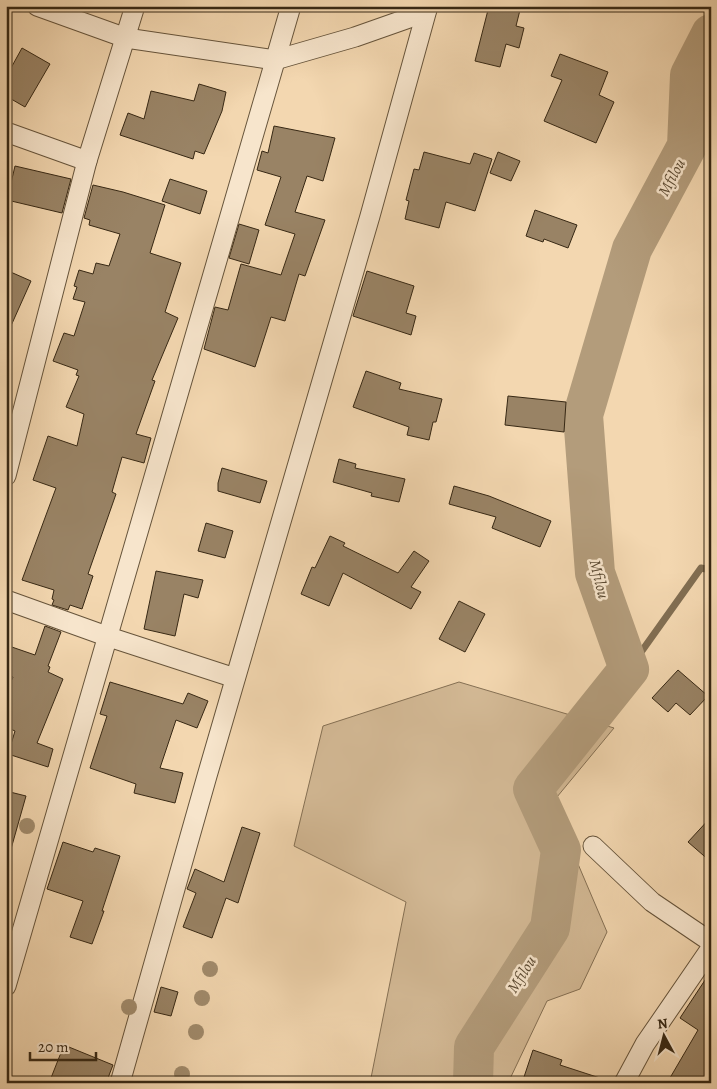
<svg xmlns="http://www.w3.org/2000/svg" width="717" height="1089" viewBox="0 0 717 1089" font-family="Alegreya,serif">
<rect width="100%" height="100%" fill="#f3d7b0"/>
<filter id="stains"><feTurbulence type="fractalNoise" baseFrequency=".004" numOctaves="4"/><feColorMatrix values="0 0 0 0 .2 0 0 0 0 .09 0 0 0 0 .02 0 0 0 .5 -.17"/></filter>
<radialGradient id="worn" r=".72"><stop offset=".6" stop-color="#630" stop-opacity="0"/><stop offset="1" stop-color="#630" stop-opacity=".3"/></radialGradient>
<path fill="#d3b995" stroke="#857054" d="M459 682 614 728 552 803 607 932 580 989 547 1001 508 1083H370L406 902 294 846 323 726Z"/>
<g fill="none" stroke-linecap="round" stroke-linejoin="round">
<path stroke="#816e52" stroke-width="7" d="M629 669 701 568 711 570"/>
<path stroke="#b39c7b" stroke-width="40" d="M473 1083 474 1047 550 928 561 850 533 789 629 669 595 573 583 415 632 249 687 146 690 75 711 34"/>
</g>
<g fill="#998365" stroke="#372814">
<path d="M489 6H521L516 26 524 28 519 48 506 44 500 67 475 61Z"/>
<path d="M22 48 50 64 25 107 6 96V77Z"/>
<path d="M560 54 608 72 599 95 614 102 596 143 544 121 562 80 551 76Z"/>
<path d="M199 84 226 92 222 111 204 154 195 151 193 159 120 135 128 113 144 119 151 91 194 101Z"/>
<path d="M274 126 335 138 323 181 307 176 295 212 325 220 305 276 299 274 285 321 271 317 255 367 204 349 215 307 228 310 241 264 281 275 295 234 265 225 281 177 257 170 262 151 268 153Z"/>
<path d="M424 152 470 164 474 153 492 159 475 211 446 202 439 228 405 219 409 201 406 200 414 169 419 170Z"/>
<path d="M498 152 520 161 511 181 490 173Z"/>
<path d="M15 166 71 179 62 213 7 200Z"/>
<path d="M170 179 207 191 200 214 162 201Z"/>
<path d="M93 185 123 192 165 205 150 253 181 263 165 312 178 318 152 380 155 381 136 434 151 438 144 463 122 457 112 492 116 494 88 574 93 576 82 609 70 605 68 610 52 605 54 600 52 599 54 590 22 580 56 488 33 480 48 436 77 446 84 414 66 407 79 376 76 375 78 370 53 361 64 333 74 336 85 302 73 299 77 287 74 286 79 270 93 274 96 263 109 266 120 234 89 225 90 220 84 218Z"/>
<path d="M535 210 577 225 568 248 544 239 543 242 526 236Z"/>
<path d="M239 224 259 230 249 264 229 258Z"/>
<path d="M6 270 31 281 6 337Z"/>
<path d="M367 271 414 286 406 313 416 316 411 335 353 316Z"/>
<path d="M366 371 401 383 399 389 442 399 436 422H433L429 440 407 435 409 427 353 407Z"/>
<path d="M508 396 566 402 564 432 505 425Z"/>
<path d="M339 459 356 464 355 468 405 479 399 502 371 496 372 493 333 482Z"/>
<path d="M222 468 267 481 260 503 218 491V483Z"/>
<path d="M454 486 489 496 551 521 540 547 492 528 496 517 449 504Z"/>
<path d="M206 523 233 531 225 558 198 551Z"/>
<path d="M330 536 345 543 343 546 398 573 414 551 429 561 411 587 421 592 411 609 343 573 329 606 301 594 312 567 315 568Z"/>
<path d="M156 571 203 580 198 598 184 594 175 636 144 629Z"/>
<path d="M459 601 485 614 465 652 439 639Z"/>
<path d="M45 626 61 632 48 666 50 667 48 672 63 679 37 743 53 749 48 767 8 754 15 731 6 727V693L13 677 6 674V645L35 655Z"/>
<path d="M678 670 708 696 690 715 676 703 668 712 652 698Z"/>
<path d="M110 682 183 704 188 693 208 701 197 728 176 720 160 768 183 773 175 803 134 793 136 784 90 768 107 716 100 714Z"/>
<path d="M6 791 26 796 11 849 6 848Z"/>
<path d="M711 817V862L688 842Z"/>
<path d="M242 827 260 833 238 903 226 898 212 938 183 927 196 893 187 889 195 869 224 882Z"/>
<path d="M63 842 93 852 95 848 120 856 102 911H104L92 944 70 937 83 901 47 889Z"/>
<path d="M711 971V1077L707 1083H667L698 1030 680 1018Z"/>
<path d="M161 987 178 992 171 1016 154 1012Z"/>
<path d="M64 1045 113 1065 106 1083H49Z"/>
<path d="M533 1050 562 1060 560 1065 603 1079V1083H522Z"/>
</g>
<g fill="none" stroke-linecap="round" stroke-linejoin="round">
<defs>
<g id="minor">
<path d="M37 6 126 38 275 60 355 37 426 12"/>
<path d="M6 132 87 161"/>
<path d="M6 476 87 161 135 6"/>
<path d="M6 600 109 637 235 678"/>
<path d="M593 846 652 902 711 942"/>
<path d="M6 986 291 6"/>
<path d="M120 1083 207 776 370 216 428 6"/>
<path d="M624 1083 645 1044 711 948"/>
</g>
</defs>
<use href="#minor" stroke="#66543b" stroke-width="21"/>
<use href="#minor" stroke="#f7e5cc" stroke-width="19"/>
</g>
<g fill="#a18b6c">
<circle cx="27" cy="826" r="8"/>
<circle cx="210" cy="969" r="8"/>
<circle cx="202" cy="998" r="8"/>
<circle cx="129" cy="1007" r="8"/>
<circle cx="196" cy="1032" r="8"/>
<circle cx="182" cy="1074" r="8"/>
</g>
<g text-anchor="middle" stroke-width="5" stroke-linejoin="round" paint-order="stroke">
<g font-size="16" font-style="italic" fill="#5c4b33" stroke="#f7e5cc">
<text transform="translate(671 177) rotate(-62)" y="6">Mfilou</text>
<text transform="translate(600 579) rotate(76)" y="6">Mfilou</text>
<text transform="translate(521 974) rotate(-58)" y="6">Mfilou</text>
</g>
</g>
<rect width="717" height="1089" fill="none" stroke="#f3d7b0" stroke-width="25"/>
<rect x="8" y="8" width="702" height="1074" fill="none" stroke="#372814" stroke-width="2.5"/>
<rect x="12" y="12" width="692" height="1064" fill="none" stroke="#372814"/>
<g transform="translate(664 1036) rotate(353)" stroke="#f7e5cc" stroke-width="4" paint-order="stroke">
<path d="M0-4L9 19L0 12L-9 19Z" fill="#372814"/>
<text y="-8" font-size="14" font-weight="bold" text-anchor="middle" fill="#372814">N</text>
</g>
<path d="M30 1052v8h66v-8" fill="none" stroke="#372814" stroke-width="2.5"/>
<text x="38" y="1052" font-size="15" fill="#372814" stroke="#f7e5cc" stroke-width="4" paint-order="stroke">20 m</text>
<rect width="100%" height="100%" filter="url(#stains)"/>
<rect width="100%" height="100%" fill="url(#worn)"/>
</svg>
